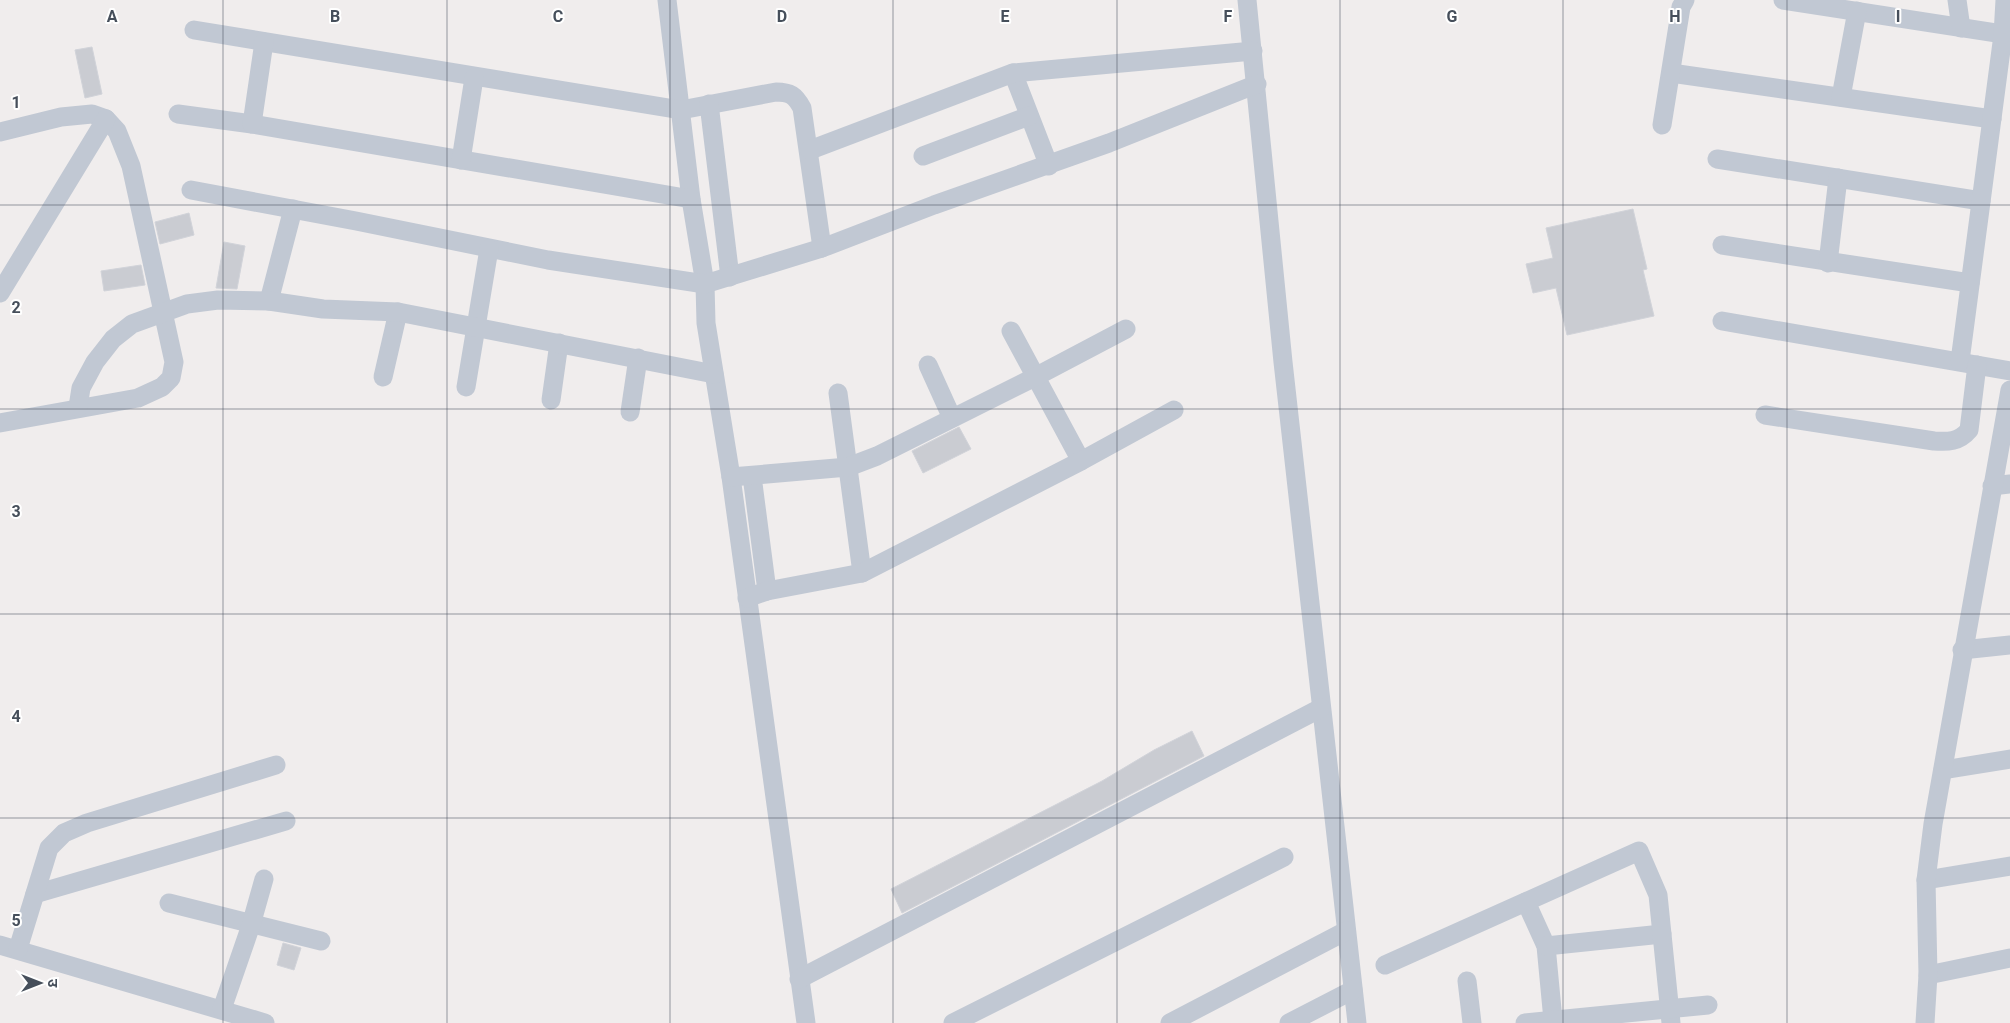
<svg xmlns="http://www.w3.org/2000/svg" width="2010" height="1023" viewBox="0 0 2010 1023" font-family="Roboto,'Noto Sans Devanagari',sans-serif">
<rect width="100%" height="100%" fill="#f0eded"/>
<g fill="#caccd2" stroke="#d1d3d9">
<path d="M92 47 102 94 85 98 75 50Z"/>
<path d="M1633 209 1647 269 1643 270 1654 316 1567 335 1556 288 1533 293 1526 264 1553 258 1546 228Z"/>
<path d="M189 213 194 235 160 244 155 222Z"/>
<path d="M224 242 245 246 237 289 216 288Z"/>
<path d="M141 265 145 285 104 291 101 271Z"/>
<path d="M959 427 971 449 923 473 912 451Z"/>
<path d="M1192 731 1204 756 902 913 891 889 1102 781 1154 750Z"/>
<path d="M283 943 301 948 294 970 277 965Z"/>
</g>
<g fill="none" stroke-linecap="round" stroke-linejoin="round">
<g stroke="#c1c8d3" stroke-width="19">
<path d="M667 0 691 199 705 284 706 323 731 477 806 1023"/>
<path d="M1247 0 1283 362 1357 1023"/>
<path d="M1783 0 2010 35"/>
<path d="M1957 0 1961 28"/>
<path d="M194 30 681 110 776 92C790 92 795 95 802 108L822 248"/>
<path d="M1013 73 1049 166"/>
<path d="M1671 73 1992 119"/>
<path d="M1841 97 1857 11"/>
<path d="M709 104 730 277"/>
<path d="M178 114 252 124 691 199"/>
<path d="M252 124 264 42"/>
<path d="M1662 125 1681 7 1685 0"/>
<path d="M0 132 61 117 92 114 106 119 117 131 131 166 174 362 171 378 162 387 138 398 0 423"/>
<path d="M810 150 1013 73 1253 51"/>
<path d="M923 156 1029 116"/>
<path d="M1717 159 1981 201"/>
<path d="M461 160 474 78"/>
<path d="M191 190 356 221 548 260 705 284 822 248 934 205 1109 143 1257 84"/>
<path d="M1722 245 1970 283"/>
<path d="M1828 263 1838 178"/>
<path d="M0 293 106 119"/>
<path d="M269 301 293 209"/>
<path d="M1722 321 2010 371"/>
<path d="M1011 331 1081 461"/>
<path d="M1960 361 2003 35 2005 0"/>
<path d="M928 365 952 418"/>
<path d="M383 377 398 312"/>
<path d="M466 387 489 249"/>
<path d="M838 393 862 573"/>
<path d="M551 400 559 343"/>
<path d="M78 407 81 388 95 362 113 339 132 324 187 304 218 300 269 301 323 309 398 312 714 374"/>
<path d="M630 412 638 358"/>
<path d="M1765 415 1934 441C1948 442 1959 442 1969 430L1977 365"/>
<path d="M752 476 767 591"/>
<path d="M731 477 848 467 877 456 1035 377 1126 329"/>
<path d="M1992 486 2010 484"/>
<path d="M747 598 767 591 862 573 1081 461 1174 410"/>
<path d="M1962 650 2010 645"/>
<path d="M1943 770 2010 759"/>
<path d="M1926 880 2010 866"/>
<path d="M35 894 286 821"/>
<path d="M1526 902 1546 946 1553 1020"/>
<path d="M169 903 321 941"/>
<path d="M0 945 265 1023"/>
<path d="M1546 946 1662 934"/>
<path d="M18 949 49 848 64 833 87 823 276 765"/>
<path d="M1385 965 1639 851 1658 895 1671 1023"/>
<path d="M1928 975 2010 958"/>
<path d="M799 979 1321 708"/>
<path d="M1467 981 1472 1023"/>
<path d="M222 1009 251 925 264 879"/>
<path d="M953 1023 1284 857"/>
<path d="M1170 1023 1346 931"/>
<path d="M1289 1023 1353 990"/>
<path d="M1525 1023 1708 1005"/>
<path d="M1925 1023 1928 975 1926 880 1933 824 2010 390"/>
</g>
</g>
<path fill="none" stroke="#464f5b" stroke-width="1" stroke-opacity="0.55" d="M223 0V1023M447 0V1023M670 0V1023M893 0V1023M1117 0V1023M1340 0V1023M1563 0V1023M1787 0V1023M0 205H2010M0 409H2010M0 614H2010M0 818H2010"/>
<g font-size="16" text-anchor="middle" font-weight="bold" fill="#464f5b" stroke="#fff" stroke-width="4" stroke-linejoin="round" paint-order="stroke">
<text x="112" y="22">A</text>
<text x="335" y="22">B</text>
<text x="558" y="22">C</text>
<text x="782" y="22">D</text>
<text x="1005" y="22">E</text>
<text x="1228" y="22">F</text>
<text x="1452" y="22">G</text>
<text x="1675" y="22">H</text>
<text x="1898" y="22">I</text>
<text x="16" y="108">1</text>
<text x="16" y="313">2</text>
<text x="16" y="517">3</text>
<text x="16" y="722">4</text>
<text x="16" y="926">5</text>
</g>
<g transform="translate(40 983) rotate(90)" stroke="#ffffff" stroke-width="4" paint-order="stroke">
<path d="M0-4L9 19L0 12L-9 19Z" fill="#464f5b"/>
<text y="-8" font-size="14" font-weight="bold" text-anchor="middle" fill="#464f5b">उ</text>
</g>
</svg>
